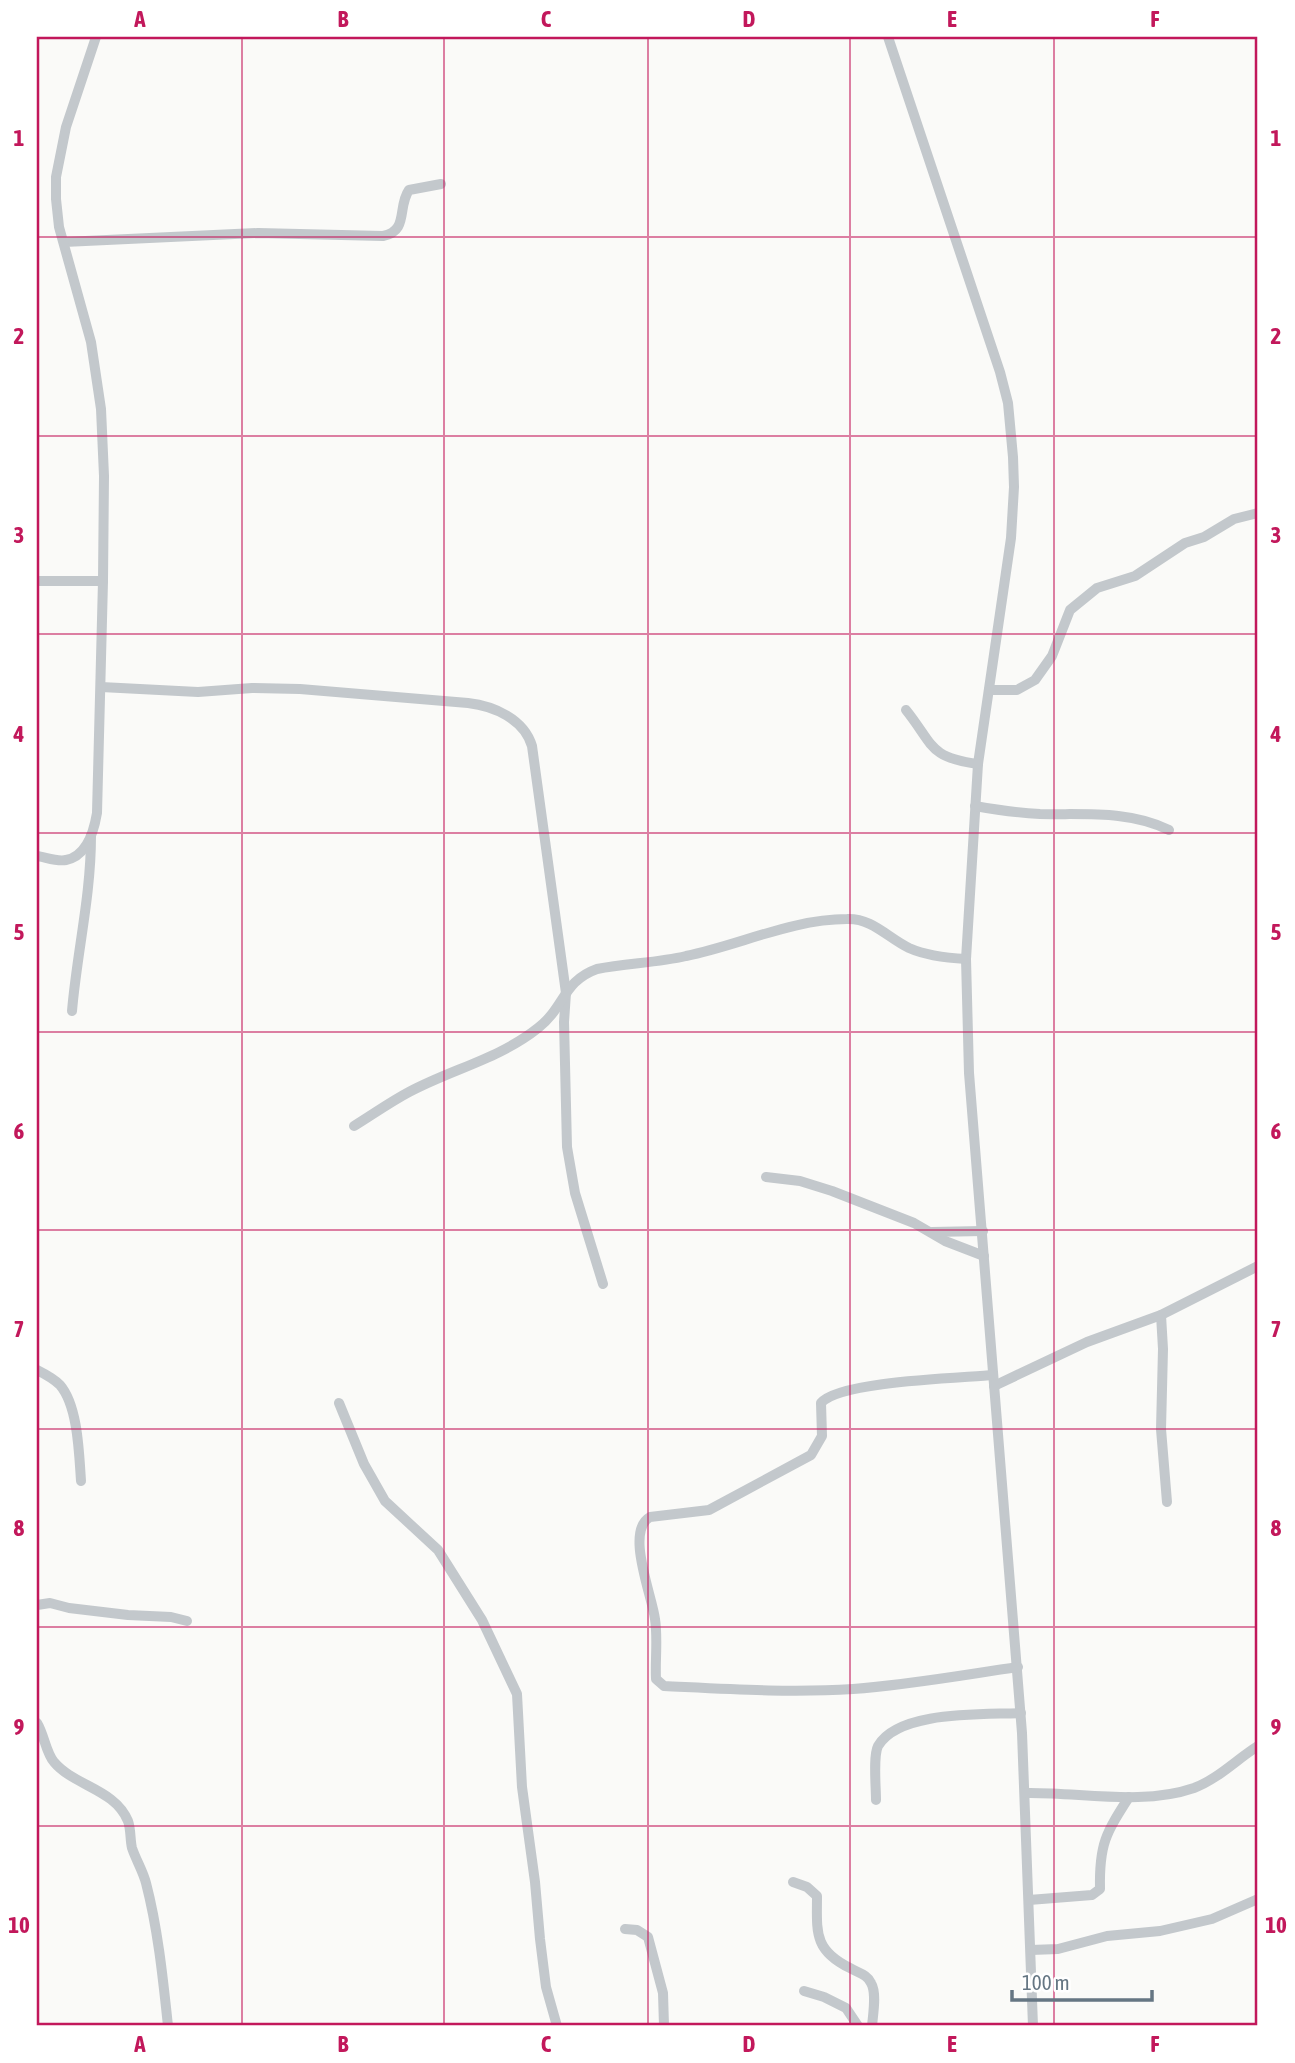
<svg xmlns="http://www.w3.org/2000/svg" width="1295" height="2063" viewBox="0 0 1295 2063" font-family="'Asap Condensed',sans-serif">
<rect width="100%" height="100%" fill="#fafaf8"/>
<g fill="none" stroke-linecap="round" stroke-linejoin="round">
<g stroke="#c3c8cc" stroke-width="10">
<path d="M888 37 1000 372 1008 403 1013 457 1014 487 1011 538 978 764 966 959 969 1073 1022 1733 1033 2026"/>
<path d="M64 242 258 233 383 236C409 231 397 207 409 190L441 184"/>
<path d="M37 581H103"/>
<path d="M101 687 198 692 252 688 300 689 468 703C494 706 524 719 532 746L566 993 564 1022 567 1147 575 1193 603 1284"/>
<path d="M989 690H1017L1035 680 1052 656 1070 610 1097 588 1135 576 1185 543 1204 537 1234 519 1258 513"/>
<path d="M906 710C934 745 928 757 978 764"/>
<path d="M975 806C997 810 1018 813 1040 814 1083 815 1129 810 1169 830"/>
<path d="M37 856C45 857 57 862 66 860 87 856 94 831 97 813L103 581 104 476 101 409 91 342 59 227 56 199V177L66 127 96 37"/>
<path d="M72 1011C77 952 91 896 91 836"/>
<path d="M354 1126C372 1115 390 1102 409 1092 452 1069 499 1059 538 1028 565 1007 563 981 597 969 626 963 657 963 686 956 740 945 792 919 847 919 872 918 888 938 909 948 927 956 946 958 966 959"/>
<path d="M766 1177 800 1181 832 1191 914 1223 945 1241 984 1256"/>
<path d="M932 1232 983 1231"/>
<path d="M1161 1315 1163 1349 1161 1429 1167 1502"/>
<path d="M37 1370C45 1374 53 1378 60 1385 78 1406 79 1453 81 1481"/>
<path d="M993 1375C961 1378 839 1381 821 1403L822 1436 811 1455 709 1510 650 1517C625 1531 652 1595 655 1619 658 1639 655 1660 656 1679L664 1686C727 1689 790 1693 853 1689 908 1685 963 1675 1018 1667"/>
<path d="M994 1386 1087 1342 1161 1315 1258 1266"/>
<path d="M339 1403 364 1464 385 1501 438 1550 482 1620 517 1694 522 1787 535 1882 540 1939 546 1987 557 2026"/>
<path d="M37 1605 50 1603 69 1608 128 1615 171 1617 187 1621"/>
<path d="M37 1723C44 1734 46 1753 54 1762 74 1786 115 1789 128 1821 131 1829 130 1840 132 1848 136 1860 143 1871 146 1883 158 1929 163 1979 168 2026"/>
<path d="M1026 1793C1080 1792 1142 1806 1194 1788 1218 1779 1237 1759 1258 1746"/>
<path d="M876 1800C876 1787 873 1756 878 1746 899 1710 984 1715 1021 1713"/>
<path d="M793 1882 807 1887 817 1896C817 1931 813 1950 850 1968 858 1973 867 1974 871 1983 877 1993 873 2014 872 2026"/>
<path d="M1029 1900 1092 1895 1100 1889C1099 1844 1106 1833 1129 1797"/>
<path d="M625 1929 637 1930 648 1937 663 1993 664 2026"/>
<path d="M1031 1950 1058 1949 1107 1936 1160 1931 1212 1919 1258 1899"/>
<path d="M804 1991 824 1997 846 2008 858 2026"/>
</g>
</g>
<path fill="none" stroke="#c2185b" stroke-width="2" stroke-opacity="0.55" d="M242 37V2026M444 37V2026M648 37V2026M850 37V2026M1054 37V2026M37 237H1258M37 436H1258M37 634H1258M37 833H1258M37 1032H1258M37 1230H1258M37 1429H1258M37 1627H1258M37 1826H1258"/>
<rect width="1295" height="2063" fill="none" stroke="#ffffff" stroke-width="77"/>
<path d="M1012 1990v10h140v-10" fill="none" stroke="#657683" stroke-width="3.5"/>
<text x="1022" y="1990" font-size="21" fill="#657683" stroke="#ffffff" stroke-width="5" paint-order="stroke">100 m</text>
<rect x="38" y="38" width="1218" height="1986" fill="none" stroke="#c2185b" stroke-width="2.5"/>
<g font-size="23" text-anchor="middle" font-weight="bold" fill="#c2185b">
<text x="140" y="27">A</text>
<text x="343" y="27">B</text>
<text x="546" y="27">C</text>
<text x="749" y="27">D</text>
<text x="952" y="27">E</text>
<text x="1155" y="27">F</text>
<text x="19" y="146">1</text>
<text x="1276" y="146">1</text>
<text x="19" y="344">2</text>
<text x="1276" y="344">2</text>
<text x="19" y="543">3</text>
<text x="1276" y="543">3</text>
<text x="19" y="742">4</text>
<text x="1276" y="742">4</text>
<text x="19" y="940">5</text>
<text x="1276" y="940">5</text>
<text x="19" y="1139">6</text>
<text x="1276" y="1139">6</text>
<text x="19" y="1337">7</text>
<text x="1276" y="1337">7</text>
<text x="19" y="1536">8</text>
<text x="1276" y="1536">8</text>
<text x="19" y="1735">9</text>
<text x="1276" y="1735">9</text>
<text x="19" y="1933">10</text>
<text x="1276" y="1933">10</text>
<text x="140" y="2052">A</text>
<text x="343" y="2052">B</text>
<text x="546" y="2052">C</text>
<text x="749" y="2052">D</text>
<text x="952" y="2052">E</text>
<text x="1155" y="2052">F</text>
</g>
</svg>
